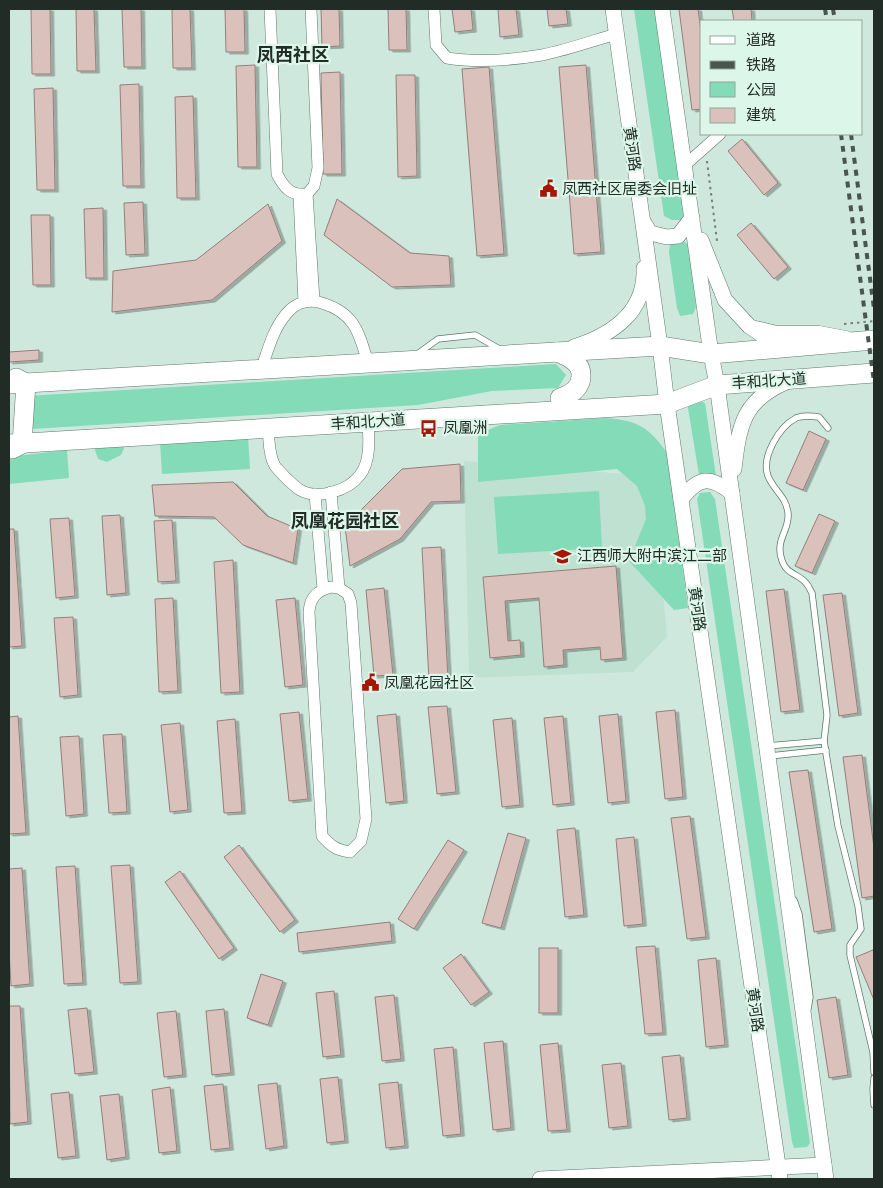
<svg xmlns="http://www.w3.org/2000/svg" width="883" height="1188" viewBox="0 0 883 1188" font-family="'Roboto Condensed','Noto Sans SC',sans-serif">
<defs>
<filter id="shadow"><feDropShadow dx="3.5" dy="2" stdDeviation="0" flood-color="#0004"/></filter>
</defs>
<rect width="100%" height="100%" fill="#cfe8dd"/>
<path fill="#bfe1d2" d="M464 461 652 476 667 637 633 672 469 678Z"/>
<g fill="#83dbb8">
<path d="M634 9H655L686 214 681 220H672L664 216Z"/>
<path d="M685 242 689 246 696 307 693 314 680 316 677 308 669 252 670 244Z"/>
<path d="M556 364 566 375 558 388 492 391 418 405 32 429 26 396Z"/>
<path d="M700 401 705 403 716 476 699 475 688 408V403Z"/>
<path d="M605 418C637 420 649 427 667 453L688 608 674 610 629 561 650 558 649 545 635 546 646 519 645 506 637 486 617 469 478 482V434L500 425Z"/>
<path d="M248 437 250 469 162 474 160 442Z"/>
<path d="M126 444 121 455 107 462 98 459 94 447Z"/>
<path d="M67 450 69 478 9 484V459L17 456Z"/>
<path d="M599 491 602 548 498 554 494 497Z"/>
<path d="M710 492 715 499 810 1143 807 1147 794 1148 792 1142 697 499 700 493Z"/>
</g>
<g fill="#dbc1bc" stroke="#967e79" filter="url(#shadow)">
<path d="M31 9H50L51 74H32Z"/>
<path d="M76 9H94L96 71H77Z"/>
<path d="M122 9H141L142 67H124Z"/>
<path d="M172 9H190L192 68H173Z"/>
<path d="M225 9H244L245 52H226Z"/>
<path d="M321 9H339L340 46 322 47Z"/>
<path d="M388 9H406L407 50H389Z"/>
<path d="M452 9H471L473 30 455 32Z"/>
<path d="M498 9H516L519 35 500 37Z"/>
<path d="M547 9H566L568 24 549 26Z"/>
<path d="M679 9H698L702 40V109L692 110Z"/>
<path d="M732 9H751L752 21H734Z"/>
<path d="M255 65 257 167H238L236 66Z"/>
<path d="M586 65 601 252 574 254 559 67Z"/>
<path d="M489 67 504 254 477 256 462 69Z"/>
<path d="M340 72 342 174H323L321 73Z"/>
<path d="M396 75H415L417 176 398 177Z"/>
<path d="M139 84 141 186H123L120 85Z"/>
<path d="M53 88 55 190H37L34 89Z"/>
<path d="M193 96 196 198H177L175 97Z"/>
<path d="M742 139 778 183 764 195 728 151Z"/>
<path d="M337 199 410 253 449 256 451 285 392 287 324 235Z"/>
<path d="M143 202 145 254 126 255 124 203Z"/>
<path d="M268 204 282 241 212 300 112 312 113 271 196 260Z"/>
<path d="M103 208 104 278H86L84 209Z"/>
<path d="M31 215H50L51 285H33Z"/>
<path d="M751 223 788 267 774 279 737 235Z"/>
<path d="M39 350V360L9 362V352Z"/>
<path d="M809 431 826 439 803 490 786 483Z"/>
<path d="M460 464 461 501 431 502 400 539 350 566 345 526 402 469Z"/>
<path d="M233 482 267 516 298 529 293 563 243 545 214 517 155 516 152 485Z"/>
<path d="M819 514 835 521 812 573 795 566Z"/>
<path d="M120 515 126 593 107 595 102 516Z"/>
<path d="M69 518 75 596 56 598 50 519Z"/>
<path d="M172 520 176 581 158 582 154 521Z"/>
<path d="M9 529H14L22 646 9 647Z"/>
<path d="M441 547 448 679 429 680 422 548Z"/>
<path d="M233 560 240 692 221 693 214 562Z"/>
<path d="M616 566 623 658 601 660 600 647 563 650 564 665 544 667 539 598 505 601 508 641 520 640 521 655 490 658 483 577Z"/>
<path d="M384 588 393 675 374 676 366 590Z"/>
<path d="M784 589 800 710 781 712 766 591Z"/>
<path d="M842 593 858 713 839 716 823 595Z"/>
<path d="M173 598 178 691 159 692 155 599Z"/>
<path d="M295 598 303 685 285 687 276 600Z"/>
<path d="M73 617 78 695 60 697 54 618Z"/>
<path d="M447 706 456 792 437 794 428 707Z"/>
<path d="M675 710 683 797 665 799 656 712Z"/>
<path d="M299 712 308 799 289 801 280 714Z"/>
<path d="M396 714 404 801 386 803 377 716Z"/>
<path d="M618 714 626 801 608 803 599 716Z"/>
<path d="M18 716 26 833 9 834V717Z"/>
<path d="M563 716 571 803 553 805 544 718Z"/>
<path d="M512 718 520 805 502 807 493 720Z"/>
<path d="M235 719 242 812 224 813 217 721Z"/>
<path d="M180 723 188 810 170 812 161 725Z"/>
<path d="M122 734 127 812 109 813 103 735Z"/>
<path d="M79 736 84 814 66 816 60 737Z"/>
<path d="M862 755 874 848V896L862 898 843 757Z"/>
<path d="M808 770 832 929 814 932 789 772Z"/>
<path d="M690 816 706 937 687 939 671 818Z"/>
<path d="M575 828 584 915 565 917 557 830Z"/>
<path d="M508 833 526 838 501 928 482 923Z"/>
<path d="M634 837 643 924 624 926 616 839Z"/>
<path d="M448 840 464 850 414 929 398 919Z"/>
<path d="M239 845 295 920 280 932 224 857Z"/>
<path d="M130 865 138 982 120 983 111 866Z"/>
<path d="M75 866 83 983 64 984 56 867Z"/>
<path d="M22 868 30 984 11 986 9 948V869Z"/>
<path d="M180 871 234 948 219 959 165 882Z"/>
<path d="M390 922 392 941 299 952 297 933Z"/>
<path d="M655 946 663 1033 645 1034 636 947Z"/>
<rect x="539" y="948" width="19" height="65"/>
<path d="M873 950 874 953V1000L856 957Z"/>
<path d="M461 954 489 992 471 1005 443 968Z"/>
<path d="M716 958 725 1045 706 1047 698 960Z"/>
<path d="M261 974 283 981 268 1025 247 1018Z"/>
<path d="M334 991 341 1055 323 1057 316 993Z"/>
<path d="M394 995 401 1059 382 1061 375 997Z"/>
<path d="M836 997 848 1075 829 1078 817 1000Z"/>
<path d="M9 1006H20L28 1122 10 1124Z"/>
<path d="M87 1008 94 1072 75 1074 68 1010Z"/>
<path d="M224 1009 231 1073 212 1075 206 1011Z"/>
<path d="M176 1011 183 1075 164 1077 157 1013Z"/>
<path d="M503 1041 511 1128 493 1130 484 1043Z"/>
<path d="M558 1043 567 1130 548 1131 540 1045Z"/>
<path d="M453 1047 461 1134 443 1136 434 1049Z"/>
<path d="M680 1055 687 1118 669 1120 662 1057Z"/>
<path d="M621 1063 628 1126 609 1128 602 1065Z"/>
<path d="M338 1077 345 1141 327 1143 320 1079Z"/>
<path d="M398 1082 405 1146 386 1148 379 1084Z"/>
<path d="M277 1083 284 1146 266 1149 258 1085Z"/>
<path d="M223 1084 230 1148 211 1150 204 1086Z"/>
<path d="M170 1087 177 1151 159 1153 152 1090Z"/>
<path d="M69 1092 76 1156 58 1158 51 1094Z"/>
<path d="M119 1094 126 1157 107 1160 100 1096Z"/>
</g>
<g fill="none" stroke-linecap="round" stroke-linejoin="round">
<defs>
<g id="service">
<path d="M416 355 438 339 475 335 501 350"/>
<path d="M828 428 819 417C811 416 803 415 796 418 779 427 761 457 768 476 774 491 786 496 788 513 790 529 776 539 781 557 785 575 798 573 806 583 809 586 810 590 812 593L827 715 824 741 838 826 858 906 861 929 850 945V955L873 1052 874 1072"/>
<path d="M767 746 824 741"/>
<path d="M770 756 826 750"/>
<path d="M794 900 799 914 810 997 808 1009"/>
<path d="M874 1078 873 1089 874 1105"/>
</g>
<g id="minor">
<path d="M270 9 277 174C284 188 291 196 307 194L314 186 318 168 311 9"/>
<path d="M434 9 436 45 447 58C478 63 512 60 542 55 567 50 592 41 616 34"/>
<path d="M684 166 720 134"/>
<path d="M307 194 314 300"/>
<path d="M299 195 304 302"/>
<path d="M261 370C268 350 274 325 290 310 298 302 310 299 322 303 355 313 359 333 368 363"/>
<path d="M268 428C269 440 269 456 275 466 277 469 281 472 283 475 288 480 294 486 300 490 318 500 348 491 360 475 371 461 369 438 368 422"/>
<path d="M331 492 339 588"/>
<path d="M315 494 323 589"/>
<path d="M331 587 339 588 348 594 351 603 366 819 361 841 350 852C336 850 331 846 322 836L309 612C310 597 317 591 331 587Z"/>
</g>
<path id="tertiary" d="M751 327 777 333H819L846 338"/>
<g id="secondary">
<path d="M613 9 660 346 667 404 780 1179"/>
<path d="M662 9 711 354 717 385 826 1179"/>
<path d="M643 221 650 233 667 237 678 236 692 218"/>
<path d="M701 240 725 300 749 326 768 339 788 346"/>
<path d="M574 347C612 335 646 312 644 268"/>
<path d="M734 469C739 426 743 400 786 382"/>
<path d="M681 499C699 477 709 475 732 493"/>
<path d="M540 1179 824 1165"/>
</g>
<g id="trunk">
<path d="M557 352C568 357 582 362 581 376 581 382 579 386 575 390 571 394 565 396 560 398"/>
<path d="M9 384 660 346 711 354 874 340"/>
<path d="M9 444 667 404 717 385 874 373"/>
<path d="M12 449 22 444 26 383 16 378"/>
</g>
</defs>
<use href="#service" stroke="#61776d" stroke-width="7"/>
<use href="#minor" stroke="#61776d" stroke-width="12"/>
<use href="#tertiary" stroke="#61776d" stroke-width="15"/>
<use href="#secondary" stroke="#61776d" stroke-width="16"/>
<use href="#trunk" stroke="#61776d" stroke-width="20"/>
<g stroke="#71827a" stroke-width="2" stroke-dasharray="2.5 4" stroke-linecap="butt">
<path d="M707 161 717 241"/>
<path d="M844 324 874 321"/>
</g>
<use href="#service" stroke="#fff" stroke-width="5.5"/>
<use href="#minor" stroke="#fff" stroke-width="11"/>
<use href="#tertiary" stroke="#fff" stroke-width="14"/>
<use href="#secondary" stroke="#fff" stroke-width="15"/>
<use href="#trunk" stroke="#fff" stroke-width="19"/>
<g stroke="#495650" stroke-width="4" stroke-dasharray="6 6" stroke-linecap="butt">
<path d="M825 9 827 21"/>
<path d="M833 9 835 21"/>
<path d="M841 134 874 382"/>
<path d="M851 134 874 309"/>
</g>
</g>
<defs>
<symbol id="civic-bare" viewBox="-9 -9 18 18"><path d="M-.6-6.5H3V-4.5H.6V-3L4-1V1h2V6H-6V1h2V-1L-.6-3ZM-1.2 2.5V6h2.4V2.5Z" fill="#a71504" stroke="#dcf6ea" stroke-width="2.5" paint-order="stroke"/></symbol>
<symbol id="bus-bare" viewBox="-9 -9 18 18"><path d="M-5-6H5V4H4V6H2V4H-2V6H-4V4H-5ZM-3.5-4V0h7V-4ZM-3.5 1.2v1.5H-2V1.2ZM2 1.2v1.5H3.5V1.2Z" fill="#a71504" stroke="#dcf6ea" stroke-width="2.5" paint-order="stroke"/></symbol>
<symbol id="school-bare" viewBox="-9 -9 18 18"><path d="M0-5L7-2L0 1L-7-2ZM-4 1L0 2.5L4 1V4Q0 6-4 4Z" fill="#a71504" stroke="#dcf6ea" stroke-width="2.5" paint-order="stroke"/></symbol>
</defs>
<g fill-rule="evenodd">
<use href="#civic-bare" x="536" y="176" width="25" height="25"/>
<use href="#bus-bare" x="416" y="416" width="25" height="25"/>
<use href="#school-bare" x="550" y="544" width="25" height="25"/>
<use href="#civic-bare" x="358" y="670" width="25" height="25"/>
</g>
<g text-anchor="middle" stroke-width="4.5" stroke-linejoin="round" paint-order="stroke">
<g font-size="15" fill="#222c27" stroke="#dcf6ea">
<text transform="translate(632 149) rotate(82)" y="5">黄河路</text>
<text transform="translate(769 381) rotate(-4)" y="5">丰和北大道</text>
<text transform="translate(368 422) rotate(-4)" y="5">丰和北大道</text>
<text transform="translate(697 609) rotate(82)" y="5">黄河路</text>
<text transform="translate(755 1010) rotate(82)" y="5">黄河路</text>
</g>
<g font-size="15" fill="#222c27" stroke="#dcf6ea" text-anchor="start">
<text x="562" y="194">凤西社区居委会旧址</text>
<text x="443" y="433">凤凰洲</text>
<text x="577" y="561">江西师大附中滨江二部</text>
<text x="384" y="688">凤凰花园社区</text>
</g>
<g font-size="18" font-weight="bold" fill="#222c27" stroke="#dcf6ea">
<text x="293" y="61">凤西社区</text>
<text x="345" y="527">凤凰花园社区</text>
</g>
</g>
<rect width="883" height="1188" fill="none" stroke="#222c27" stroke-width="20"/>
<rect x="700" y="20" width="162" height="115" fill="#dcf6ea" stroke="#92a59c"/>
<rect x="710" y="36" width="25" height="8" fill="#ffffff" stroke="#92a59c"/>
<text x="746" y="45" font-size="15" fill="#222c27">道路</text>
<rect x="710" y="61" width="25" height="8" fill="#495650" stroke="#92a59c"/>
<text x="746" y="70" font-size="15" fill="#222c27">铁路</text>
<rect x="710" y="82" width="25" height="15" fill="#83dbb8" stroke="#92a59c"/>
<text x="746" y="95" font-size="15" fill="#222c27">公园</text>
<rect x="710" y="108" width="25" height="15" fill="#dbc1bc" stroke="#92a59c"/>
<text x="746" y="120" font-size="15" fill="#222c27">建筑</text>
</svg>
